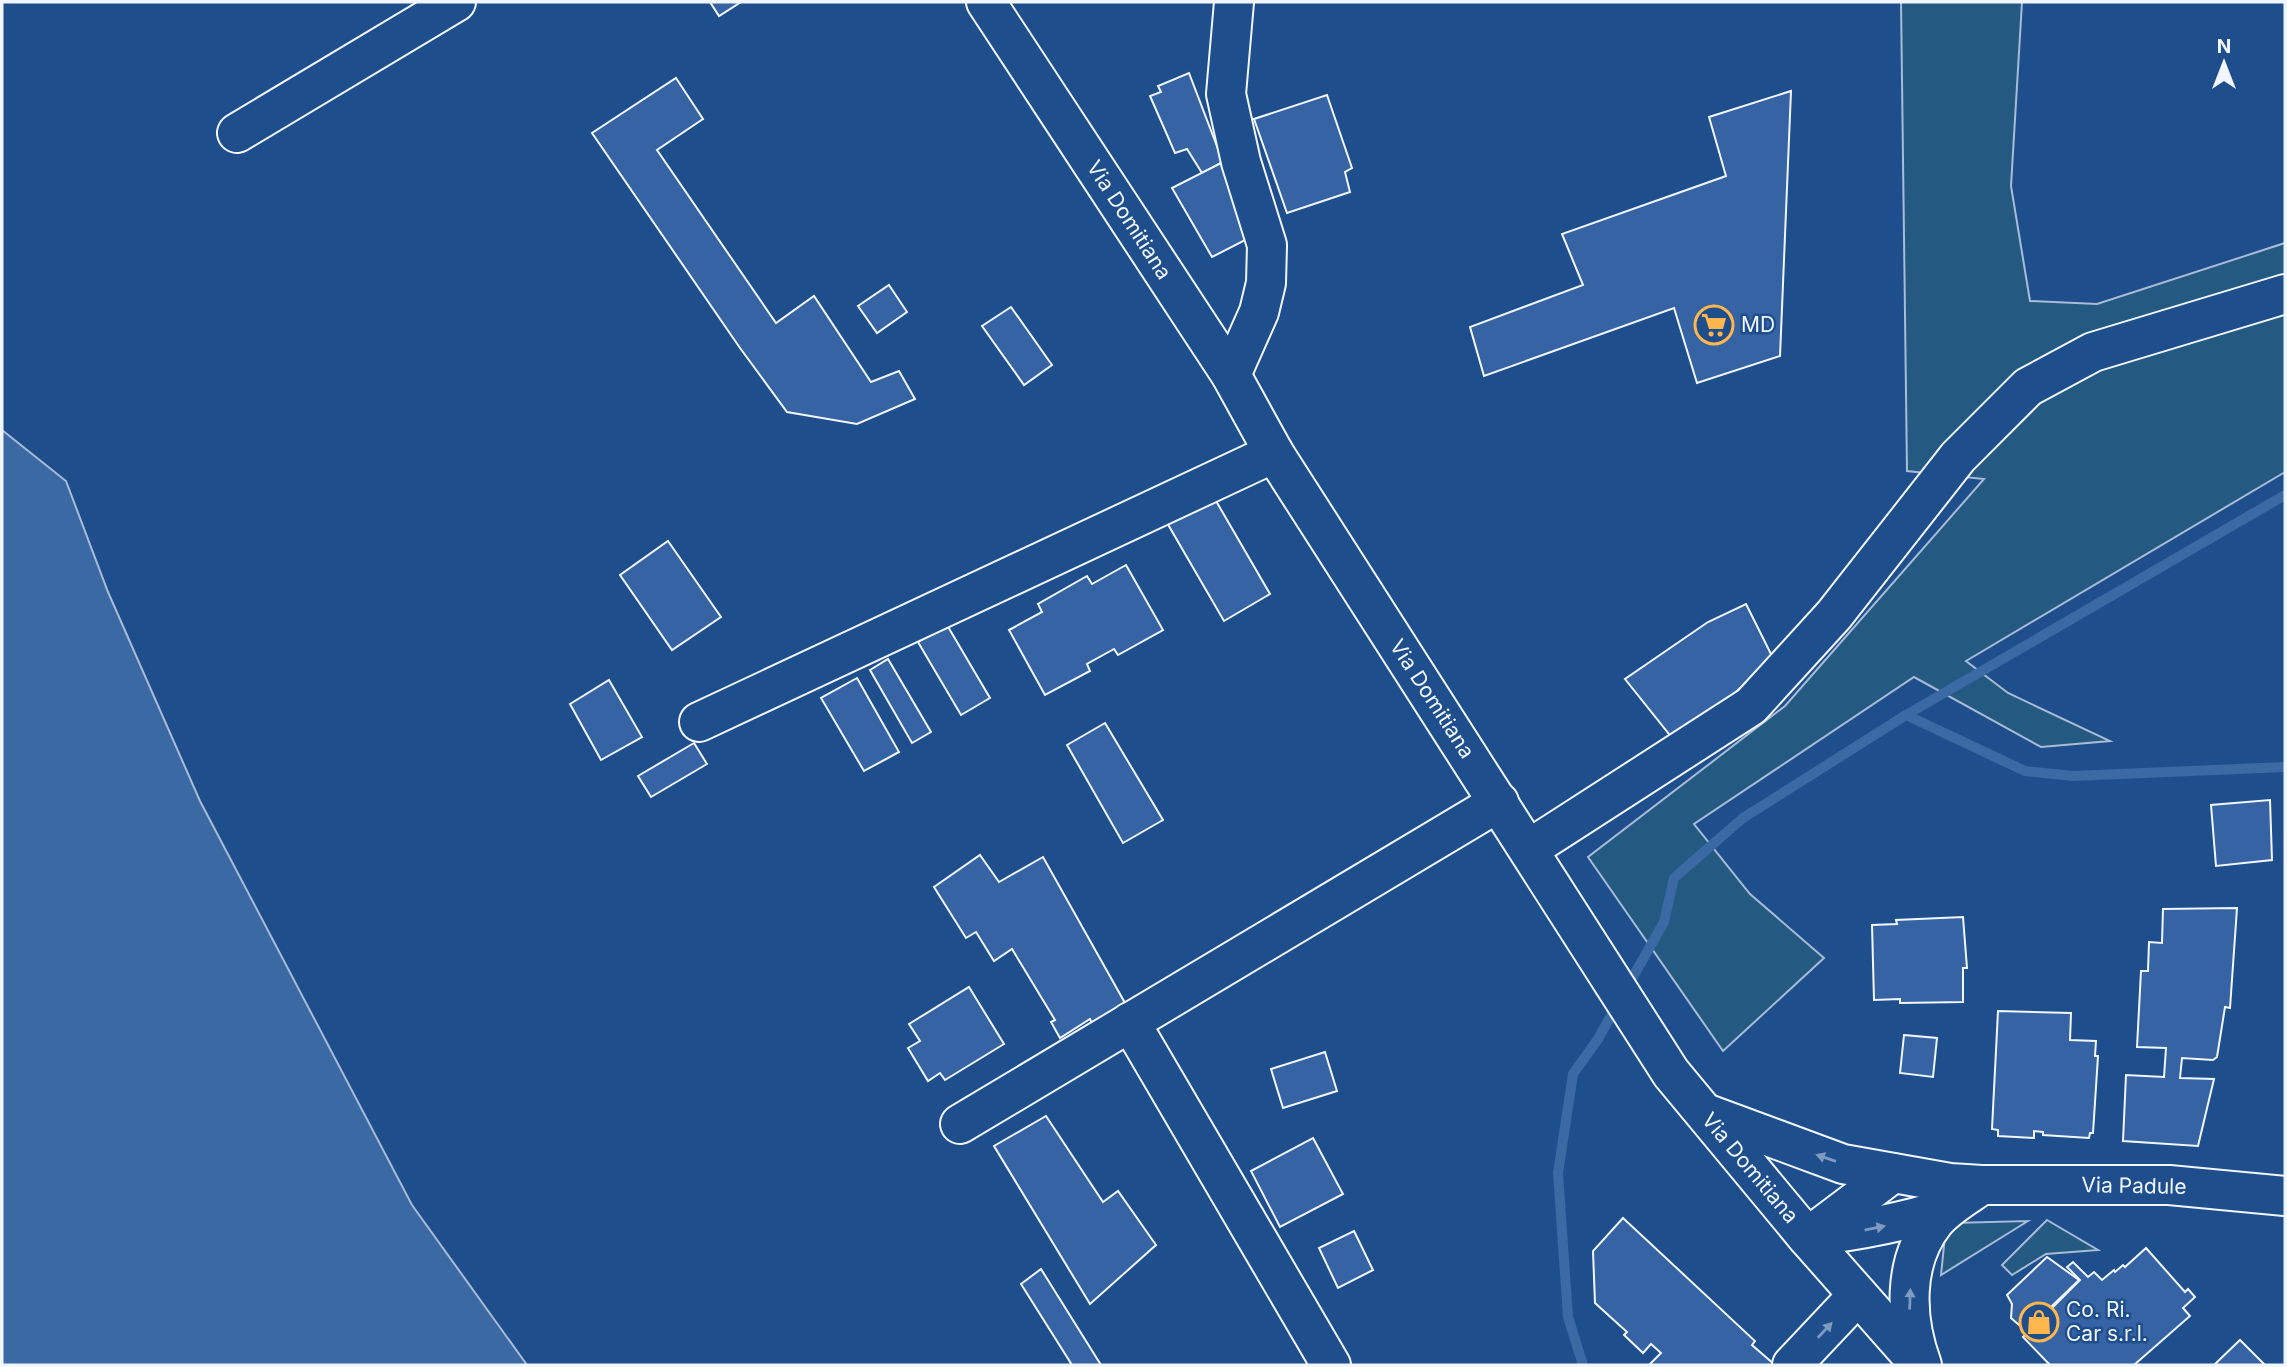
<svg xmlns="http://www.w3.org/2000/svg" width="2287" height="1367" viewBox="0 0 2287 1367" font-family="Inter,sans-serif">
<rect width="100%" height="100%" fill="#1f4e8c"/>
<g fill="#245a82" stroke="#a8bbd7" stroke-width="2">
<path d="M1901 2H2022L2011 186 2030 301 2097 304 2285 243V472L1966 661 2008 693 2110 741 2041 747 1914 677 1694 824 1750 894 1824 958 1723 1051 1588 857 1785 706 1984 479 1907 471Z"/>
<path d="M2047 1220 2098 1250 2046 1254 2012 1275 2002 1265Z"/>
<path d="M2028 1221 1941 1275 1945 1236 1952 1223Z"/>
</g>
<path fill="#3b69a3" stroke="#a8bbd7" stroke-width="2" d="M2 430 66 481 108 592 200 801 412 1205 527 1365H2Z"/>
<g fill="none" stroke-linecap="round" stroke-linejoin="round">
<g stroke="#3b69a3" stroke-width="10">
<path d="M1906 715 2025 771 2073 776 2285 767"/>
<path d="M1626 989 1664 922 1674 878 1743 818 1906 715 2285 495"/>
<path d="M1583 1365 1568 1317 1558 1173 1573 1074 1598 1039 1618 1003"/>
</g>
</g>
<g fill="#3563a3" stroke="#f2f6ff" stroke-width="2">
<path d="M710 2H741L719 16Z"/>
<path d="M1189 73 1223 162 1202 173 1187 149 1175 153 1150 96 1161 92 1158 86Z"/>
<path d="M676 78 703 119 657 150 776 323 814 296 871 382 899 371 915 399 857 424 787 412 740 348 592 133Z"/>
<path d="M1791 91 1780 356 1697 383 1674 308 1484 376 1470 327 1583 285 1562 234 1726 176 1709 117Z"/>
<path d="M1327 95 1352 168 1345 172 1350 192 1287 213 1254 119Z"/>
<path d="M1223 162 1255 235 1212 257 1172 188Z"/>
<path d="M889 285 907 312 877 333 858 306Z"/>
<path d="M1011 307 1052 365 1024 385 982 326Z"/>
<path d="M1212 494 1270 594 1224 621 1166 521Z"/>
<path d="M668 541 721 617 672 650 620 575Z"/>
<path d="M1126 565 1163 630 1118 655 1114 649 1087 664 1090 671 1045 695 1009 630 1042 612 1038 604 1087 576 1092 584Z"/>
<path d="M1746 604 1772 656 1733 695 1677 744 1625 679 1708 622Z"/>
<path d="M947 625 990 698 961 715 918 642Z"/>
<path d="M888 659 931 732 912 743 870 670Z"/>
<path d="M857 678 899 752 864 771 821 698Z"/>
<path d="M609 680 642 737 601 760 570 704Z"/>
<path d="M1105 723 1163 820 1123 843 1067 745Z"/>
<path d="M694 743 707 764 651 797 638 776Z"/>
<path d="M2270 800 2272 860 2216 866 2211 805Z"/>
<path d="M980 855 999 882 1043 857 1125 1003 1092 1024 1090 1019 1060 1038 1051 1022 1055 1020 1012 949 994 961 976 932 966 938 934 887Z"/>
<path d="M2237 908 2230 1008 2225 1007 2217 1057 2213 1060 2182 1058 2180 1078 2214 1079 2198 1146 2123 1141 2126 1075 2164 1077 2166 1048 2137 1047 2141 971H2148L2149 942 2162 943 2163 909Z"/>
<path d="M1963 917 1967 968H1963V1002L1900 1003V999L1874 1000 1872 925 1897 924 1896 920Z"/>
<path d="M969 987 1004 1044 945 1080 940 1073 928 1081 908 1048 920 1041 909 1024Z"/>
<path d="M1998 1011 2071 1013 2070 1040 2096 1041 2095 1056H2098L2093 1133H2090L2089 1138 2043 1135V1132L2034 1131V1138L1998 1136V1130L1992 1129Z"/>
<path d="M1904 1035 1937 1038 1933 1077 1900 1073Z"/>
<path d="M1325 1052 1337 1091 1283 1108 1271 1069Z"/>
<path d="M1046 1116 1103 1202 1118 1191 1156 1245 1090 1304 994 1146Z"/>
<path d="M1313 1138 1343 1194 1280 1227 1251 1171Z"/>
<path d="M1623 1218 1755 1341 1752 1345 1775 1365H1649L1661 1353 1651 1344 1643 1353 1624 1335 1627 1332 1595 1303 1593 1251Z"/>
<path d="M1354 1231 1373 1270 1338 1288 1319 1248Z"/>
<path d="M2146 1248 2185 1292 2188 1289 2195 1297 2183 1308 2190 1316 2134 1365H2050L2023 1337 2080 1280 2067 1267 2073 1262 2088 1277 2094 1272 2102 1280 2114 1270 2115 1272 2123 1265 2125 1267Z"/>
<path d="M2047 1257 2079 1280 2026 1331 2011 1318 2012 1304 2007 1295Z"/>
<path d="M1041 1269 1101 1365H1072L1021 1284Z"/>
<path d="M2240 1340 2265 1365H2214Z"/>
</g>
<g fill="none" stroke-linecap="round" stroke-linejoin="round">
<defs>
<g id="minor">
<path d="M237 133 456 2"/>
<path d="M1231 375 1259 312 1266 283 1267 245 1241 162 1226 94 1234 2"/>
<path d="M699 722 1274 453"/>
<path d="M1529 849 1751 706 1834 615 1958 457 2028 387 2093 352 2285 294"/>
<path d="M1130 1022 1331 1365"/>
<path d="M1705 1113 1843 1164 1950 1183 1982 1185H2169L2285 1196"/>
<path d="M960 1124 1499 802"/>
<path d="M1807 1237C1856 1231 1901 1223 1948 1208"/>
<path d="M1808 1237 1893 1173"/>
<path d="M1792 1365 1858 1295"/>
<path d="M1922 1365C1905 1319 1902 1262 1935 1221 1948 1206 1966 1196 1982 1185"/>
</g>
<path id="major" d="M986 2 1231 375 1274 453 1671 1073 1807 1237 1920 1365"/>
</defs>
<use href="#minor" stroke="#f2f6ff" stroke-width="42"/>
<use href="#major" stroke="#f2f6ff" stroke-width="42"/>
<use href="#minor" stroke="#1f4e8c" stroke-width="38"/>
<use href="#major" stroke="#1f4e8c" stroke-width="38"/>
</g>
<defs><path id="oneway-solid" d="M-6-.8H1V-3.2L6.5 0L1 3.2V.8H-6Z" transform="scale(1.75)"/></defs>
<g fill="#7e9ac0">
<use href="#oneway-solid" transform="translate(1826 1158) rotate(-161)"/>
<use href="#oneway-solid" transform="translate(1875 1228) rotate(-11)"/>
<use href="#oneway-solid" transform="translate(1910 1299) rotate(-88)"/>
<use href="#oneway-solid" transform="translate(1825 1330) rotate(-47)"/>
</g>
<defs>
<symbol id="supermarket-ring" viewBox="-11 -11 22 22"><circle r="9.5" fill="#1f4e8c" stroke="#ffb74d" stroke-width="1.5"/><path d="M-6-5.5h2.5l.6 2H6L4.5 2H-2.5L-4.4-4H-6ZM-1.5 3.2a1.3 1.3 0 1 0 .1 0ZM3 3.2a1.3 1.3 0 1 0 .1 0Z" fill="#ffb74d"/></symbol>
<symbol id="shop-ring" viewBox="-11 -11 22 22"><circle r="9.5" fill="#1f4e8c" stroke="#ffb74d" stroke-width="1.5"/><path d="M-5-2.5h2.3a2.7 3.5 0 0 1 5.4 0H5L5.5 6h-11ZM-1.5-2.5h3a1.5 2.3 0 0 0-3 0Z" fill="#ffb74d"/></symbol>
</defs>
<g fill-rule="evenodd">
<use href="#supermarket-ring" x="1692" y="303" width="44" height="44"/>
<use href="#shop-ring" x="2017" y="1300" width="44" height="44"/>
</g>
<g text-anchor="middle" stroke-width="5" stroke-linejoin="round" paint-order="stroke">
<g font-size="21" fill="#f2f6ff" stroke="#1f4e8c">
<text transform="translate(1129 220) rotate(57)" y="7">Via Domitiana</text>
<text transform="translate(1432 699) rotate(57)" y="7">Via Domitiana</text>
<text transform="translate(1750 1168) rotate(50)" y="7">Via Domitiana</text>
<text transform="translate(2134 1186) rotate(1)" y="7">Via Padule</text>
</g>
<g font-size="21" fill="#f2f6ff" stroke="#1f4e8c" text-anchor="start">
<text x="1741" y="332">MD</text>
<text x="2066" y="1317">Co. Ri.<tspan x="2066" dy="24">Car s.r.l.</tspan></text>
</g>
</g>
<rect width="2287" height="1367" fill="none" stroke="#f2f6ff" stroke-width="7"/>
<g transform="translate(2224 63)" stroke="#1f4e8c" stroke-width="5" paint-order="stroke">
<path d="M0-5L12 26L0 18L-12 26Z" fill="#f2f6ff"/>
<text y="-10" font-size="19" font-weight="bold" text-anchor="middle" fill="#f2f6ff">N</text>
</g>
</svg>
